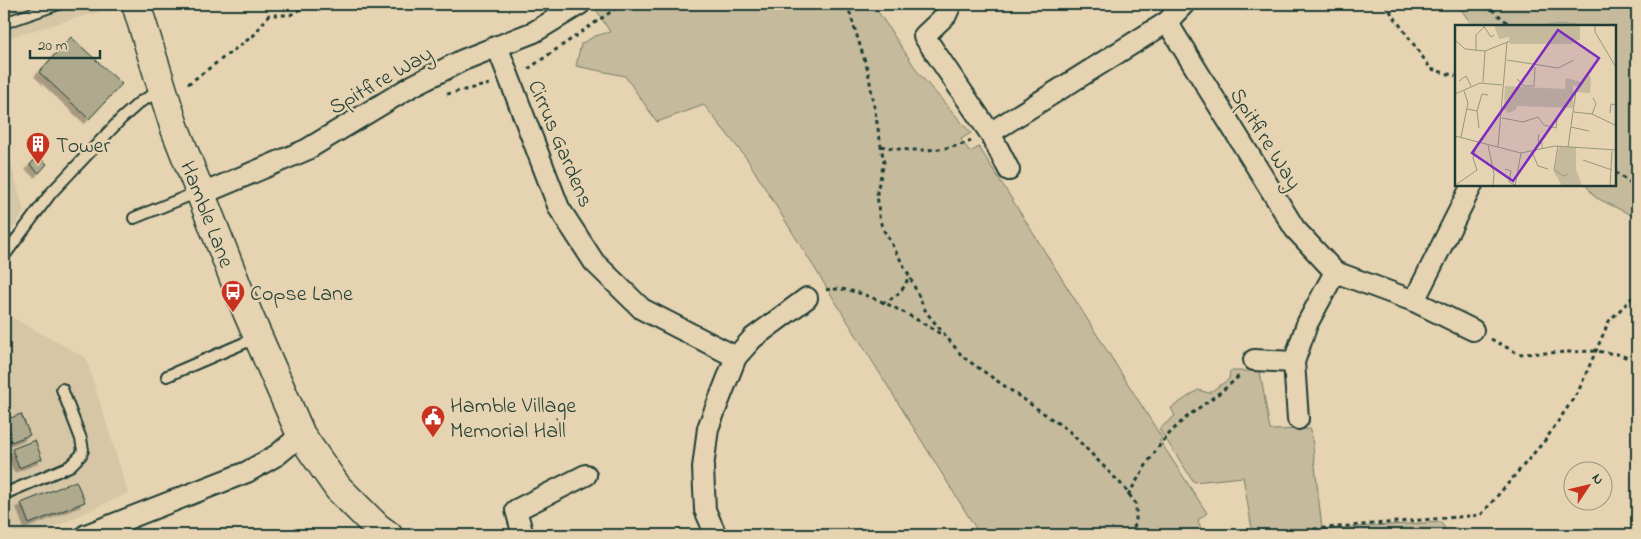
<svg xmlns="http://www.w3.org/2000/svg" width="1641" height="539" viewBox="0 0 1641 539" font-family="'Indie Flower',sans-serif">
<defs>
<filter id="shadow"><feDropShadow dx="-4.5" dy="4.5" stdDeviation="0" flood-color="#0004"/></filter>
</defs>
<rect width="100%" height="100%" fill="#e6d3b1"/>
<filter id="ink" filterUnits="userSpaceOnUse"><feTurbulence type="fractalNoise" baseFrequency=".02" numOctaves="2"/><feDisplacementMap in="SourceGraphic" scale="10" xChannelSelector="R" yChannelSelector="G"/><feConvolveMatrix kernelMatrix="1 2 1 2 8 2 1 2 1" color-interpolation-filters="sRGB"/></filter>
<g filter="url(#ink)">
<g fill="#d6c6a6">
<path d="M4 4H122V5L4 39Z"/>
<path d="M4 137 24 212 4 241Z"/>
<path d="M4 313 86 358 128 493 37 535H4Z"/>
</g>
<g fill="#c5ba9c" stroke="#727c68">
<path d="M598 4H873L920 75 971 133 961 139 970 152 979 147 1162 438 1160 441 1207 513 1198 520 1201 529 1192 535H980L747 159 704 105 657 122 625 76 576 66 581 44 595 36 610 32 594 6Z"/>
<path d="M1457 4H1637V218L1595 197 1586 185H1615V26H1473Z"/>
<path d="M1230 371H1260L1270 430 1311 429 1322 529 1441 522 1449 535H1253L1243 477 1194 482 1159 429 1175 416 1171 408 1198 390 1209 393 1229 379Z"/>
</g>
<g fill="#afa98e" stroke="#1f3d34" filter="url(#shadow)">
<path d="M71 37 122 84 89 119 39 72Z"/>
<path d="M38 156 47 164 39 173 30 165Z"/>
<path d="M21 414 30 435 11 442 8 434 11 433 5 420Z"/>
<path d="M35 440 42 459 19 468 12 449Z"/>
<path d="M76 481 85 502 29 524 21 503Z"/>
</g>
<g fill="none" stroke-linecap="round" stroke-linejoin="round">
<defs>
<g id="lane">
<path d="M4 23 59 4"/>
<path d="M134 218 198 192"/>
<path d="M4 256 51 193 121 119 140 102 162 90"/>
<path d="M167 376 258 337"/>
<path d="M4 494 70 466 81 455 83 450 81 439 62 389"/>
</g>
<g id="street">
<path d="M951 4 946 15 924 36 990 133 1167 22"/>
<path d="M1184 4 1167 22 1295 229 1335 272 1414 301 1473 330"/>
<path d="M497 46 559 208 594 262 642 309 736 357 708 428 703 468 705 510 716 535"/>
<path d="M990 133 1009 170"/>
<path d="M202 194 306 150 412 86 463 60 534 32 580 4"/>
<path d="M1414 301 1472 185"/>
<path d="M736 357 753 338 807 298"/>
<path d="M1254 360 1294 362"/>
<path d="M1298 419 1294 362 1307 324 1335 272"/>
<path d="M86 535 247 472 277 455 301 435"/>
<path d="M523 535 516 510 586 475"/>
</g>
<g id="secondary">
<path id="s1" d="M136 4 174 126 248 314 301 435 338 488 377 527 388 535"/>
</g>
</defs>
<use href="#lane" stroke="#1f3d34" stroke-width="14"/>
<use href="#street" stroke="#1f3d34" stroke-width="24"/>
<use href="#secondary" stroke="#1f3d34" stroke-width="31"/>
<g stroke="#1f3d34" stroke-width="3" stroke-dasharray="4 4" stroke-linecap="butt">
<path d="M847 4 868 71 884 163 877 191 879 216 882 227 909 275 926 312 963 357 1069 431 1123 486 1136 504V522L1131 535"/>
<path d="M1385 4 1431 69 1456 76"/>
<path d="M1486 4 1511 26"/>
<path d="M528 69 622 4"/>
<path d="M188 84 254 35 269 15H290L311 4"/>
<path d="M447 94 490 84"/>
<path d="M881 146C907 152 946 152 971 141"/>
<path d="M1615 172 1637 188"/>
<path d="M826 290C857 282 918 320 944 336"/>
<path d="M882 303C897 297 904 291 909 275"/>
<path d="M1491 339 1519 354 1595 351 1617 354 1637 361"/>
<path d="M1128 495C1143 471 1157 444 1178 425 1197 407 1220 395 1239 376"/>
<path d="M53 535 66 529"/>
<path d="M1242 535 1481 515 1546 439 1578 392 1609 321 1637 293"/>
</g>
<use href="#lane" stroke="#e6d3b1" stroke-width="10"/>
<use href="#street" stroke="#e6d3b1" stroke-width="20"/>
<use href="#secondary" stroke="#e6d3b1" stroke-width="28"/>
</g>
</g>
<defs>
<symbol id="building-pin" viewBox="-11 -11 22 30"><path d="M0 17L-7.5 6A9.5 9.5 0 1 1 7.5 6Z" fill="#c8321e" stroke="#e6d3b1"/><path d="M-4-6H4V6H1V3H-1V6H-4ZM-2.5-4.3h1.7v1.8h-1.7ZM.8-4.3h1.7v1.8H.8ZM-2.5-1h1.7V.8h-1.7ZM.8-1h1.7V.8H.8Z" fill="#fff"/></symbol>
<symbol id="bus-pin" viewBox="-11 -11 22 30"><path d="M0 17L-7.5 6A9.5 9.5 0 1 1 7.5 6Z" fill="#c8321e" stroke="#e6d3b1"/><path d="M-5-6H5V4H4V6H2V4H-2V6H-4V4H-5ZM-3.5-4V0h7V-4ZM-3.5 1.2v1.5H-2V1.2ZM2 1.2v1.5H3.5V1.2Z" fill="#fff"/></symbol>
<symbol id="civic-pin" viewBox="-11 -11 22 30"><path d="M0 17L-7.5 6A9.5 9.5 0 1 1 7.5 6Z" fill="#c8321e" stroke="#e6d3b1"/><path d="M-.6-6.5H3V-4.5H.6V-3L4-1V1h2V6H-6V1h2V-1L-.6-3ZM-1.2 2.5V6h2.4V2.5Z" fill="#fff"/></symbol>
</defs>
<g fill-rule="evenodd">
<use href="#building-pin" x="24" y="130" width="28" height="38"/>
<use href="#bus-pin" x="219" y="278" width="28" height="38"/>
<use href="#civic-pin" x="419" y="403" width="28" height="38"/>
</g>
<g text-anchor="middle" stroke-width="5" stroke-linejoin="round" paint-order="stroke">
<g font-size="22" fill="#1f3d34" stroke="#e6d3b1">
<text transform="translate(380 79) rotate(-30)" y="8">Spitfire Way</text>
<text transform="translate(1267 138) rotate(58)" y="8">Spitfire Way</text>
<text transform="translate(562 143) rotate(67)" y="8">Cirrus Gardens</text>
<text dy="8" stroke="none"><textPath href="#s1" startOffset="222">Hamble Lane</textPath></text>
</g>
<g font-size="22" fill="#1f3d34" stroke="#e6d3b1" text-anchor="start">
<text x="56" y="152">Tower</text>
<text x="250" y="300">Copse Lane</text>
<text x="450" y="412">Hamble Village<tspan x="450" dy="25">Memorial Hall</tspan></text>
</g>
</g>
<g transform="translate(1455 25)">
<rect width="161" height="161" fill="#e6d3b1"/>
<path d="M39 0H125V14L116 19H55L54 12 44 14ZM132 47 136 53 135 68 122 67 123 62 118 60V83L62 81 61 85 53 88 49 84 50 61 110 64 111 53 126 57ZM104 122H121V144L127 161H107L99 147Z" fill="#c5ba9c"/>
<path fill="none" stroke="#96977f" stroke-width="1" d="M28 0 36 12 39 10M140 0V7L162 44M0 15 10 24 30 26 55 16M21 26V10L29 2M52 35 103 43 119 35M62 54 69 61H79L80 42M4 56 11 51 16 61M28 57 30 26M0 69 25 58 47 60M12 84 22 86 27 69 33 70M22 86 24 103M119 87 137 89 162 101M155 88 156 79 162 80M137 89 141 79 138 73M47 93 68 97 83 92 89 100 101 103 102 94M116 102 134 106M84 109 83 116 87 118V124M0 111 66 128 100 121 162 125M6 112 13 78 9 66M33 120 39 149 38 161M103 121 99 145 109 151 113 149M43 122 52 17M113 122 121 66M77 127 83 141 93 144M128 135 157 145M50 144 56 146 54 157 60 160M2 159 22 145 18 133 23 117M60 161 66 128M155 161 157 126"/>
<path fill="#7b2cbf" fill-opacity="0.15" stroke="#7b2cbf" stroke-width="2.5" d="M103 5 144 33 58 156 17 128Z"/>
<rect width="161" height="161" fill="none" stroke="#1f3d34" stroke-width="2.5"/>
</g>
<rect width="1641" height="539" fill="none" stroke="#e6d3b1" stroke-width="20"/>
<rect x="10" y="10" width="1621" height="519" fill="none" stroke="#1f3d34" stroke-width="2" filter="url(#ink)"/>
<g transform="translate(1588 486) rotate(55)"><circle r="24" fill="#e6d3b1" stroke="#96977f"/>
<path d="M0-4L9 19L0 12L-9 19Z" fill="#c8321e"/>
<text y="-8" font-size="14" font-weight="bold" text-anchor="middle" fill="#1f3d34">N</text>
</g>
<path d="M30 50v8h70v-8" fill="none" stroke="#1f3d34" stroke-width="2.5"/>
<text x="38" y="50" font-size="15" fill="#1f3d34" stroke="#e6d3b1" stroke-width="4" paint-order="stroke">20 m</text>
</svg>
